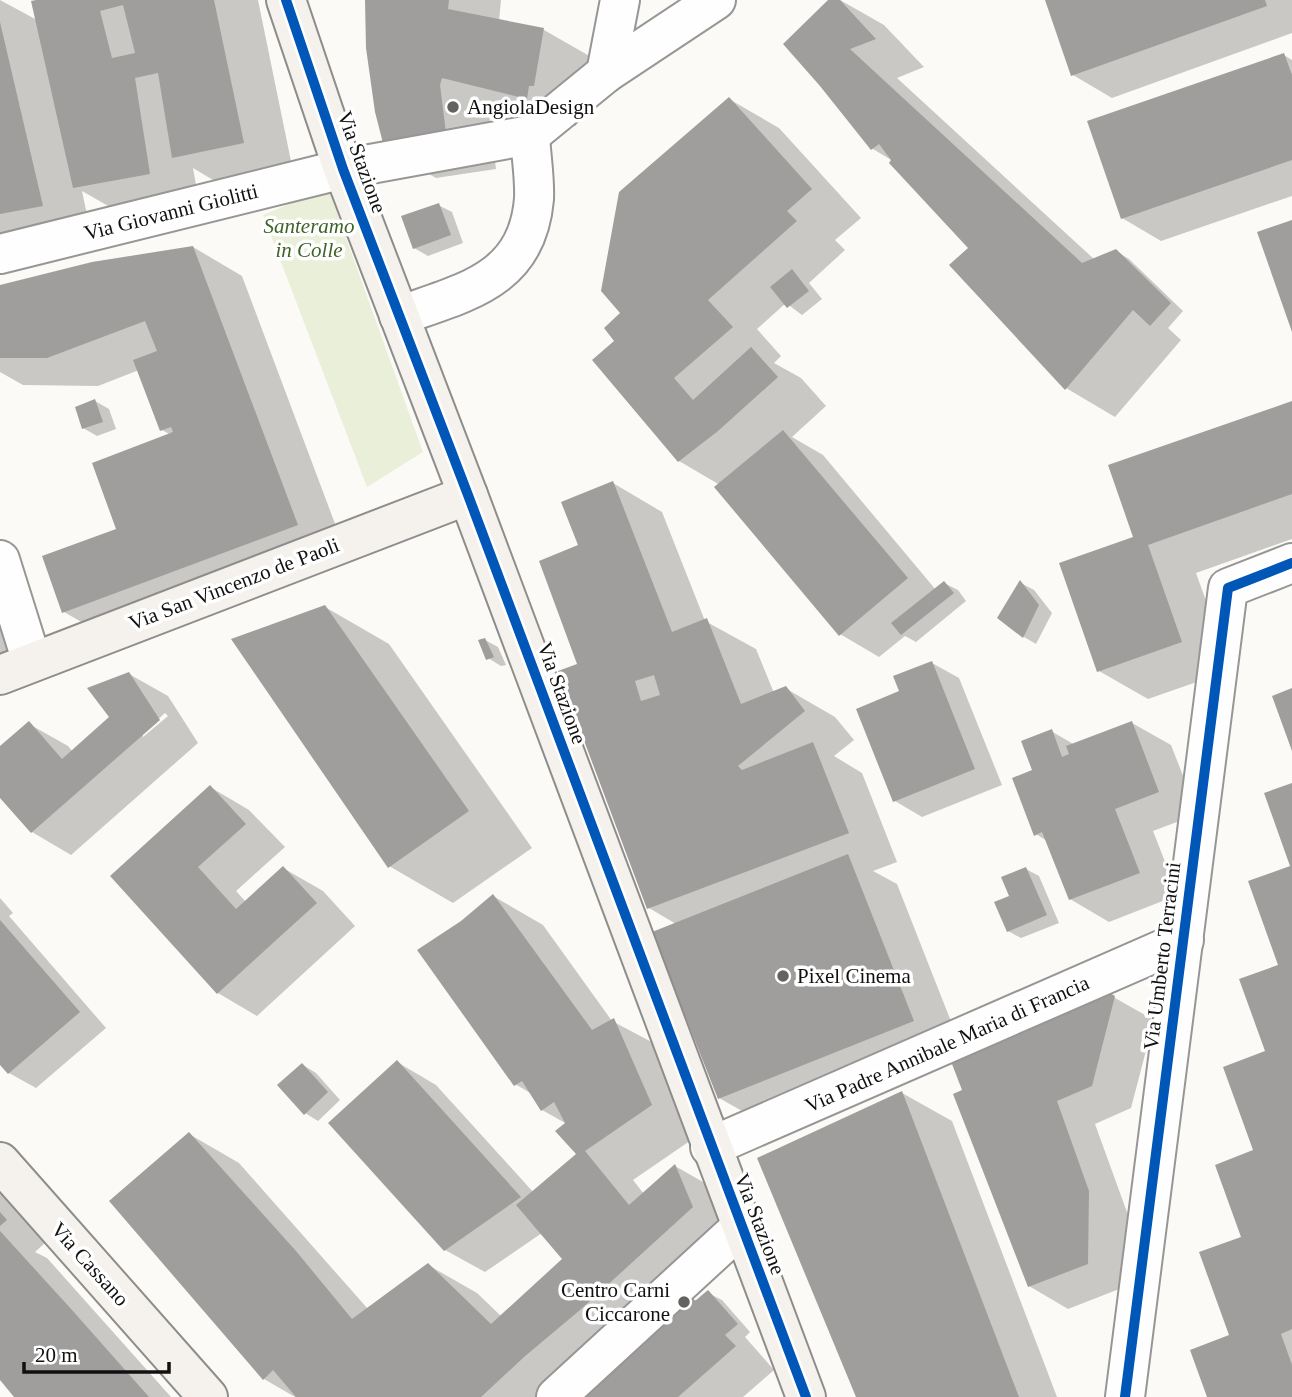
<svg xmlns="http://www.w3.org/2000/svg" width="1292" height="1397" viewBox="0 0 1292 1397" font-family="Georgia,serif">
<rect width="100%" height="100%" fill="#fcfaf7"/>
<path fill="#e9efd9" d="M328 188 423 452 367 487 263 215Z"/>
<g fill="#0003" fill-rule="evenodd">
<path d="M0 0 37 20 45 0H258L293 171 223 186 193 168 199 202 124 215 82 191 91 234 0 251Z"/>
<path d="M366 0H501L499 21 544 30 593 58 576 126 491 106 489 114 496 169 436 178 387 150Z"/>
<path d="M831 0H840L884 25 924 67 897 78 1095 260 1116 251 1129 259 1183 311 1168 328 1181 340 1115 417 1066 388 970 248 893 161 873 149Z"/>
<path d="M1047 0H1292V33L1112 98 1073 75Z"/>
<path d="M1284 55 1292 60V196L1161 241 1122 218Z"/>
<path d="M729 99 779 128 861 218 835 240 845 250 809 283 822 299 802 315 786 303 757 329 781 356 774 363 801 378 826 406 792 437 823 455 936 590 944 583 958 590 966 601 916 642 905 636 879 657 840 634 720 485 679 461 616 341 623 314Z"/>
<path d="M438 205 452 212 463 243 428 256 414 248Z"/>
<path d="M193 247 242 276 346 553 113 640 64 612 119 530 171 435 162 430 139 370 98 386 23 385 0 372V287Z"/>
<path d="M95 401 109 409 116 429 97 436 83 428Z"/>
<path d="M1292 402V539L1196 573 1231 670 1148 699 1099 671 1136 538Z"/>
<path d="M613 483 662 512 705 621 756 649 774 693 785 688 835 717 854 740 834 756 862 773 897 862 873 871 897 884 963 1052 1108 994 1154 1020 1131 1108 1095 1124 1128 1215 1127 1286 1068 1309 1029 1286 964 1091 958 1051 769 1126 719 1098 676 924 649 908 580 665V546Z"/>
<path d="M0 556 19 603 0 692Z"/>
<path d="M1021 583 1034 590 1052 613 1036 644 1024 637Z"/>
<path d="M325 607 389 644 532 848 453 903 389 866Z"/>
<path d="M485 640 498 647 506 665 501 666 488 658Z"/>
<path d="M932 663 959 678 1002 785 922 817 895 801 901 692Z"/>
<path d="M129 674 168 696 198 743 71 855 32 832 0 796V749L29 724 68 746 73 752 111 717ZM165 713 168 716 143 737V733Z"/>
<path d="M1132 723 1171 745 1198 814 1153 831 1178 895 1109 922 1070 899 1047 841 1036 834 1034 771 1051 731 1075 745Z"/>
<path d="M210 787 249 810 285 847 236 891 246 902 283 868 323 891 355 926 257 1016 218 993 112 876Z"/>
<path d="M1292 867V1397H1209L1231 1336Z"/>
<path d="M1026 869 1039 876 1059 923 1021 938 1008 931 1011 896Z"/>
<path d="M493 896 543 925 612 1021 663 1048 700 1134 633 1180 644 1194 675 1166 724 1194 742 1236 560 1397H295L264 1379 111 1201 189 1134 239 1163 368 1309 428 1265 477 1293 501 1316 565 1259 542 1233 485 1272 445 1250 397 1062 436 1085 534 1193 578 1154 567 1124 542 1110 532 1094 515 1084 462 922Z"/>
<path d="M0 898 13 913 9 916 106 1028 36 1088 9 1073 0 1062Z"/>
<path d="M303 1065 316 1073 340 1100 318 1121 305 1113Z"/>
<path d="M902 1093 952 1121 1057 1397H858Z"/>
<path d="M0 1191 45 1243 35 1252 47 1258 171 1397H17L0 1378Z"/>
<path d="M708 1293 722 1300 750 1332 745 1337 774 1370 743 1397H579L691 1298 698 1301Z"/>
</g>
<g fill="#a09e9c" fill-rule="evenodd">
<path d="M36 0H214L244 143 172 158 158 73 135 78 150 174 73 188 31 1ZM123 5 135 53 112 58 100 11Z"/>
<path d="M365 0H449L448 9 544 28 534 86H529L527 99 442 78 440 85 447 141 385 151 375 112 366 48Z"/>
<path d="M828 0H840L876 39 850 49 1082 263 1116 249 1171 303 1150 326 1133 310 1065 390 949 265 968 248 889 163 891 160 879 144 871 150 820 86 783 44Z"/>
<path d="M1045 0H1265L1267 6 1071 76Z"/>
<path d="M0 22 43 206 0 214Z"/>
<path d="M1284 53 1292 75V160L1121 219 1087 121Z"/>
<path d="M729 97 812 189 787 211 797 221 708 300 733 327 674 378 693 400 751 347 778 377 718 431 678 462 592 360 614 341 604 328 620 313 601 291 619 192Z"/>
<path d="M439 203 451 235 413 249 401 216Z"/>
<path d="M1292 220V332L1257 232Z"/>
<path d="M193 246 298 525 62 613 42 556 116 529 92 463 173 432 171 427 160 431 133 360 157 351 145 321 47 358H0V285L92 262Z"/>
<path d="M792 269 809 291 787 308 770 287Z"/>
<path d="M95 399 103 422 82 429 75 407Z"/>
<path d="M1292 401V494L1148 545 1182 642 1097 672 1059 563 1133 537 1108 465Z"/>
<path d="M783 430 908 578 839 636 714 487Z"/>
<path d="M613 481 672 632 707 618 741 704 786 686 805 711 738 766 742 770 813 742 849 833 647 909 558 671 577 664 539 561 578 545 561 502ZM654 675 660 695 641 701 635 681Z"/>
<path d="M1020 580 1039 605 1023 638 997 618Z"/>
<path d="M944 581 954 593 901 635 891 623Z"/>
<path d="M325 605 469 811 388 868 231 639Z"/>
<path d="M485 638 494 657 486 660 478 640Z"/>
<path d="M932 661 975 769 893 802 856 709 899 691 893 676Z"/>
<path d="M129 672 160 720 31 833 0 798V746L29 721 62 759 109 717 87 688Z"/>
<path d="M1292 688V751L1272 696Z"/>
<path d="M1132 721 1159 792 1115 809 1140 873 1069 900 1042 832 1034 836 1012 778 1032 770 1021 741 1052 729 1062 757 1069 754 1066 746Z"/>
<path d="M1292 783V1329L1281 1334 1292 1365V1397H1207L1190 1350 1229 1335 1199 1252 1241 1237 1215 1165 1253 1150 1223 1067 1265 1051 1239 979 1278 965 1248 881 1290 866 1264 793Z"/>
<path d="M210 785 246 824 198 867 236 909 283 866 317 903 217 994 110 876Z"/>
<path d="M848 854 914 1021 718 1099 652 932Z"/>
<path d="M1026 867 1047 915 1007 932 994 902 1009 896 1001 877Z"/>
<path d="M493 894 592 1030 614 1018 652 1105 585 1151 629 1205 675 1164 693 1207 580 1310 524 1357 481 1397H296L273 1370 263 1380 109 1201 189 1132 296 1251 352 1319 428 1263 491 1324 562 1259 516 1205 576 1154 555 1131 565 1123 554 1102 541 1111 522 1081 514 1086 417 950 461 921Z"/>
<path d="M0 920 80 1012 8 1074 0 1065Z"/>
<path d="M1108 992 1115 996 1092 1086 1057 1101 1089 1191 1088 1264 1028 1287 953 1094 962 1090 952 1064 956 1053Z"/>
<path d="M397 1060 521 1197 444 1251 328 1123Z"/>
<path d="M302 1063 328 1092 304 1115 277 1085Z"/>
<path d="M902 1091 1019 1397H856L757 1158Z"/>
<path d="M0 1212 7 1220 0 1226Z"/>
<path d="M0 1231 72 1310 149 1397H14L0 1380Z"/>
<path d="M708 1290 738 1324 725 1335 736 1346 678 1397H576L691 1296 695 1301Z"/>
</g>
<g fill="none" stroke-linecap="round" stroke-linejoin="round">
<defs>
<g id="street">
<path d="M606 73 620 0"/>
<path d="M0 254 343 169 530 135 606 73 716 0"/>
<path d="M399 316C465 292 527 281 534 199 535 178 531 156 530 135"/>
<path d="M0 560 32 662"/>
<path d="M710 1147 1184 940"/>
<path d="M556 1397 741 1227"/>
<path d="M1125 1397 1228 588 1292 563"/>
</g>
<g id="secondary">
<path d="M286 0 343 169 468 495 806 1397"/>
<path d="M0 675 468 495"/>
<path d="M0 1162 208 1397"/>
</g>
</defs>
<use href="#street" stroke="#979695" stroke-width="42"/>
<use href="#secondary" stroke="#8d8d8b" stroke-width="42"/>
<use href="#street" stroke="#fffefe" stroke-width="38"/>
<use href="#secondary" stroke="#f5f2ed" stroke-width="38"/>
<defs>
<g id="cycleway">
<path d="M286 0 343 169 468 495 806 1397"/>
<path d="M1125 1397 1228 588 1292 563"/>
</g>
</defs>
<use href="#cycleway" stroke="#fff" stroke-width="15"/>
<use href="#cycleway" stroke="#0057b8" stroke-width="10"/>
</g>
<g fill="#636362" stroke="#fff" stroke-width="2.5">
<circle cx="453" cy="107" r="7"/>
<circle cx="783" cy="976" r="7"/>
<circle cx="684" cy="1302" r="7"/>
</g>
<g text-anchor="middle" stroke-width="7" stroke-linejoin="round" paint-order="stroke">
<g font-size="21" fill="#111" stroke="#fff" text-anchor="start">
<text x="467" y="114">AngiolaDesign</text>
<text x="797" y="983">Pixel Cinema</text>
<text x="670" y="1297" text-anchor="end">Centro Carni<tspan x="670" dy="24">Ciccarone</tspan></text>
</g>
<g font-size="21" fill="#111" stroke="#fff">
<text transform="translate(362 162) rotate(70)" y="7">Via Stazione</text>
<text transform="translate(171 212) rotate(-14)" y="7">Via Giovanni Giolitti</text>
<text transform="translate(234 584) rotate(-21)" y="7">Via San Vincenzo de Paoli</text>
<text transform="translate(562 693) rotate(70)" y="7">Via Stazione</text>
<text transform="translate(1162 956) rotate(-83)" y="7">Via Umberto Terracini</text>
<text transform="translate(947 1044) rotate(-24)" y="7">Via Padre Annibale Maria di Francia</text>
<text transform="translate(760 1224) rotate(69)" y="7">Via Stazione</text>
<text transform="translate(90 1264) rotate(48)" y="7">Via Cassano</text>
</g>
<g font-size="21" font-style="italic" fill="#3d6327" stroke="#fff">
<text x="309" y="233">Santeramo<tspan x="309" dy="24">in Colle</tspan></text>
</g>
</g>
<path d="M24 1362v10h145v-10" fill="none" stroke="#111111" stroke-width="3.5"/>
<text x="35" y="1362" font-size="21" fill="#111111" stroke="#ffffff" stroke-width="5" paint-order="stroke">20 m</text>
</svg>
